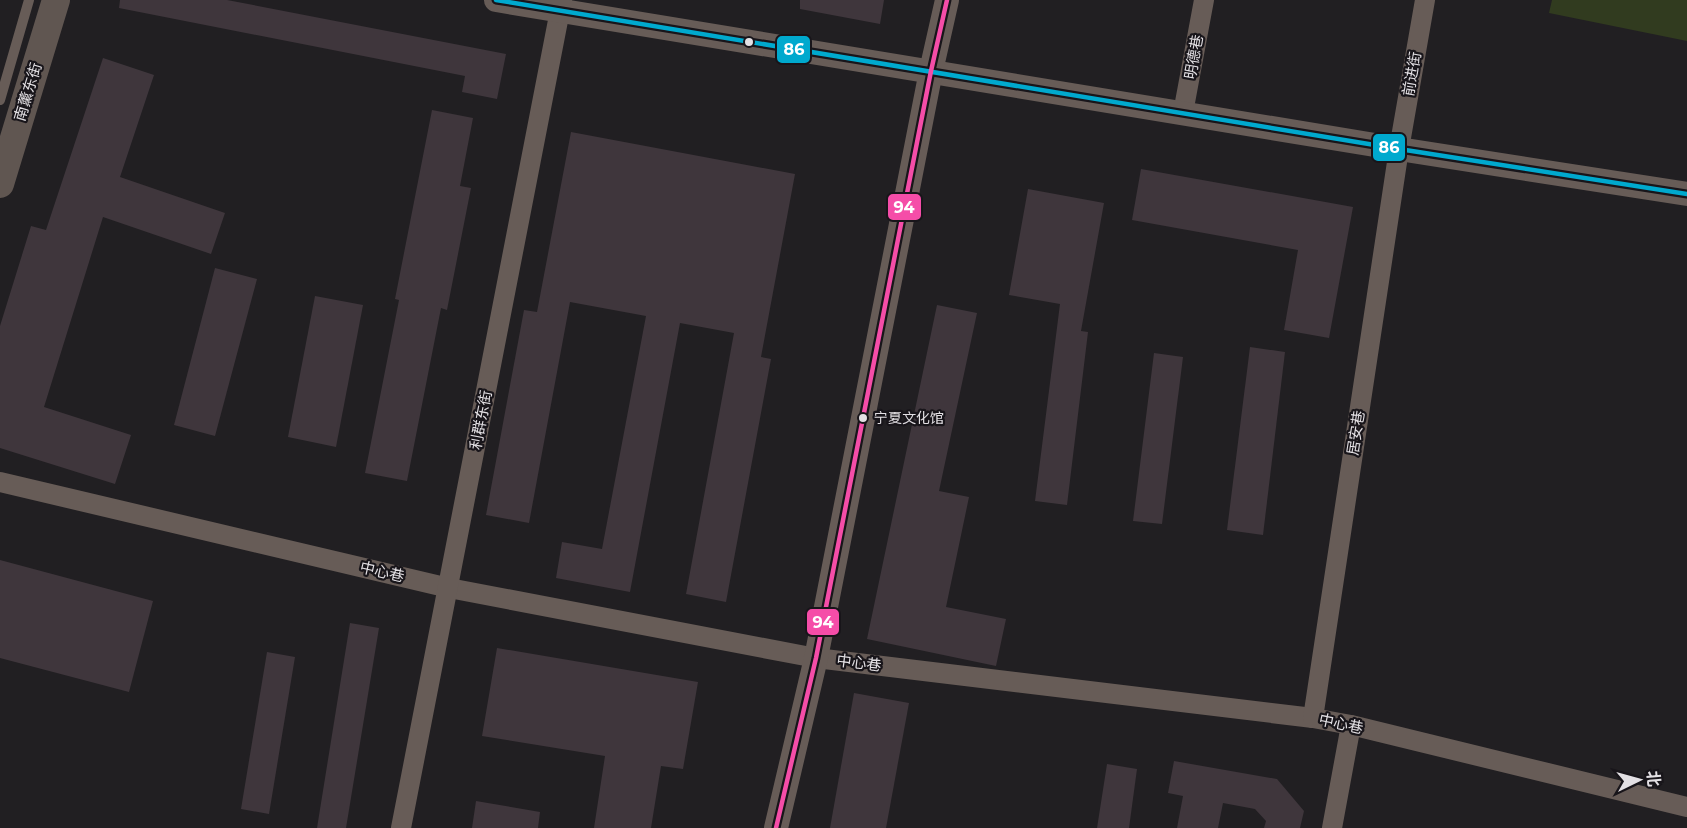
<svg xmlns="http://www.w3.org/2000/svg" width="1687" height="828" viewBox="0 0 1687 828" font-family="Montserrat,'Noto Sans SC',sans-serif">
<rect width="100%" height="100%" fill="#211f22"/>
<path fill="#313b1f" d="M1552 0H1687V41L1549 13Z"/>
<g fill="#3f363c">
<path d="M120 0H227L506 54 497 99 462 92 465 76 119 8Z"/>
<path d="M800 0H884L880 24 800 9Z"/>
<path d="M103 58 154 75 120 177 225 213 211 254 103 217 44 407 131 435 115 484 0 448V326L31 226 46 230Z"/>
<path d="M432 110 473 118 460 186 471 188 447 310 441 308 407 481 365 473 399 300 395 299Z"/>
<path d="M571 132 795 174 761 357 771 359 726 602 686 594 734 333 680 323 630 592 556 578 562 542 602 549 646 316 570 302 529 523 486 515 524 310 537 312Z"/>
<path d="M1141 169 1353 207 1329 338 1284 330 1298 250 1132 220Z"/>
<path d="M1028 189 1104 203 1081 331 1088 332 1067 505 1035 501 1060 304 1009 295Z"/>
<path d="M215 268 257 279 215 436 174 425Z"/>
<path d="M315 296 363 305 336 447 288 437Z"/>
<path d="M937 305 977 313 939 491 969 497 946 607 1006 619 996 666 867 639Z"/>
<path d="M1250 347 1285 352 1263 535 1227 530Z"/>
<path d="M1154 353 1183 357 1162 524 1133 521Z"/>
<path d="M0 560 153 601 129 692 0 658Z"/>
<path d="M350 623 379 628 346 828H317Z"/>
<path d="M497 648 698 682 683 769 661 766 651 828H594L605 756 482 736Z"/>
<path d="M267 652 295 657 269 814 241 809Z"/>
<path d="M854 693 909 703 886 828H830Z"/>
<path d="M1174 761 1277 779 1304 811 1300 828H1264L1266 821 1255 809 1223 803 1218 828H1177L1183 796 1168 793Z"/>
<path d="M1107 764 1137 769 1129 828H1097Z"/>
<path d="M476 801 540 812 538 828H472Z"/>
</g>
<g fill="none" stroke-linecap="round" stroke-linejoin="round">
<path stroke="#675c57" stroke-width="10" d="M0 100 29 0"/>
<g stroke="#675c57" stroke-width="20">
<path d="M1183 113 1204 0"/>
<path d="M0 482 449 588 816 658 1313 718 1351 725 1687 807"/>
<path d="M1313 718 1399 149 1425 0"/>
<path d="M401 828 562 0"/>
<path d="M1332 828 1351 725"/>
</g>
<g stroke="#675c57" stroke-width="24">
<path d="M496 0 1399 149 1687 194"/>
<path d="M776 828 816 658 931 71 947 0"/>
</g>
<path stroke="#605651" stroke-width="28" d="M0 184 56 0"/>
<defs>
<path id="bus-1" d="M496 0 1399 149 1687 194"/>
<path id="bus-2" d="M776 828 816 658 931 71 947 0"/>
</defs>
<use href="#bus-1" stroke="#18151a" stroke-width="9"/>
<use href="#bus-2" stroke="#18151a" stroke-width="9"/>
<use href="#bus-1" stroke="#00a9ce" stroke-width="4.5"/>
<use href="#bus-2" stroke="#f54da8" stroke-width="4.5"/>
</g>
<g fill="#e3e0e4" stroke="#18151a" stroke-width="2">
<circle cx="749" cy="42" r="5"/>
<circle cx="863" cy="418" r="5"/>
</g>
<g text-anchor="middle" stroke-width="4.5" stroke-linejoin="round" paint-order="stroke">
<g font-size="14" fill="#e3e0e4" stroke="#18151a" text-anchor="start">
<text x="874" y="423">宁夏文化馆</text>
</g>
<g font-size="15" fill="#e3e0e4" stroke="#18151a">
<text transform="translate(1194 57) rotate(-80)" y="5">明德巷</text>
<text transform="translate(1412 74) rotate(-80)" y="5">前进街</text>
<text transform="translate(28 92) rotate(-73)" y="5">南薰东街</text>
<text transform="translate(481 420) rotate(-79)" y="5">利群东街</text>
<text transform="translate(1356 433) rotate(-81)" y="5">居安巷</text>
<text transform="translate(382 572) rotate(13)" y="5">中心巷</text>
<text transform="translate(859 663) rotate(7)" y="5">中心巷</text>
<text transform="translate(1341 724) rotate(12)" y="5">中心巷</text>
</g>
</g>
<g stroke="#18151a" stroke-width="2">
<rect x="776" y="35" width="35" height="29" rx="6" fill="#00a9ce"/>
<rect x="1372" y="133" width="34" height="29" rx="6" fill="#00a9ce"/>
<rect x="887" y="193" width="35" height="28" rx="6" fill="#f54da8"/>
<rect x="806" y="608" width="34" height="28" rx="6" fill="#f54da8"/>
</g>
<g font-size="16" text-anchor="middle" font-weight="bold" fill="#fff">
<text x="794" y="55">86</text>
<text x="1389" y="153">86</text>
<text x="904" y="213">94</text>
<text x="823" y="628">94</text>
</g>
<g transform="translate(1639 780) rotate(85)" stroke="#18151a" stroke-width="4.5" paint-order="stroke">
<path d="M0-4.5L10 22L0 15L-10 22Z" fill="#e3e0e4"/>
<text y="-9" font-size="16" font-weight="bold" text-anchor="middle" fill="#e3e0e4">北</text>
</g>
</svg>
